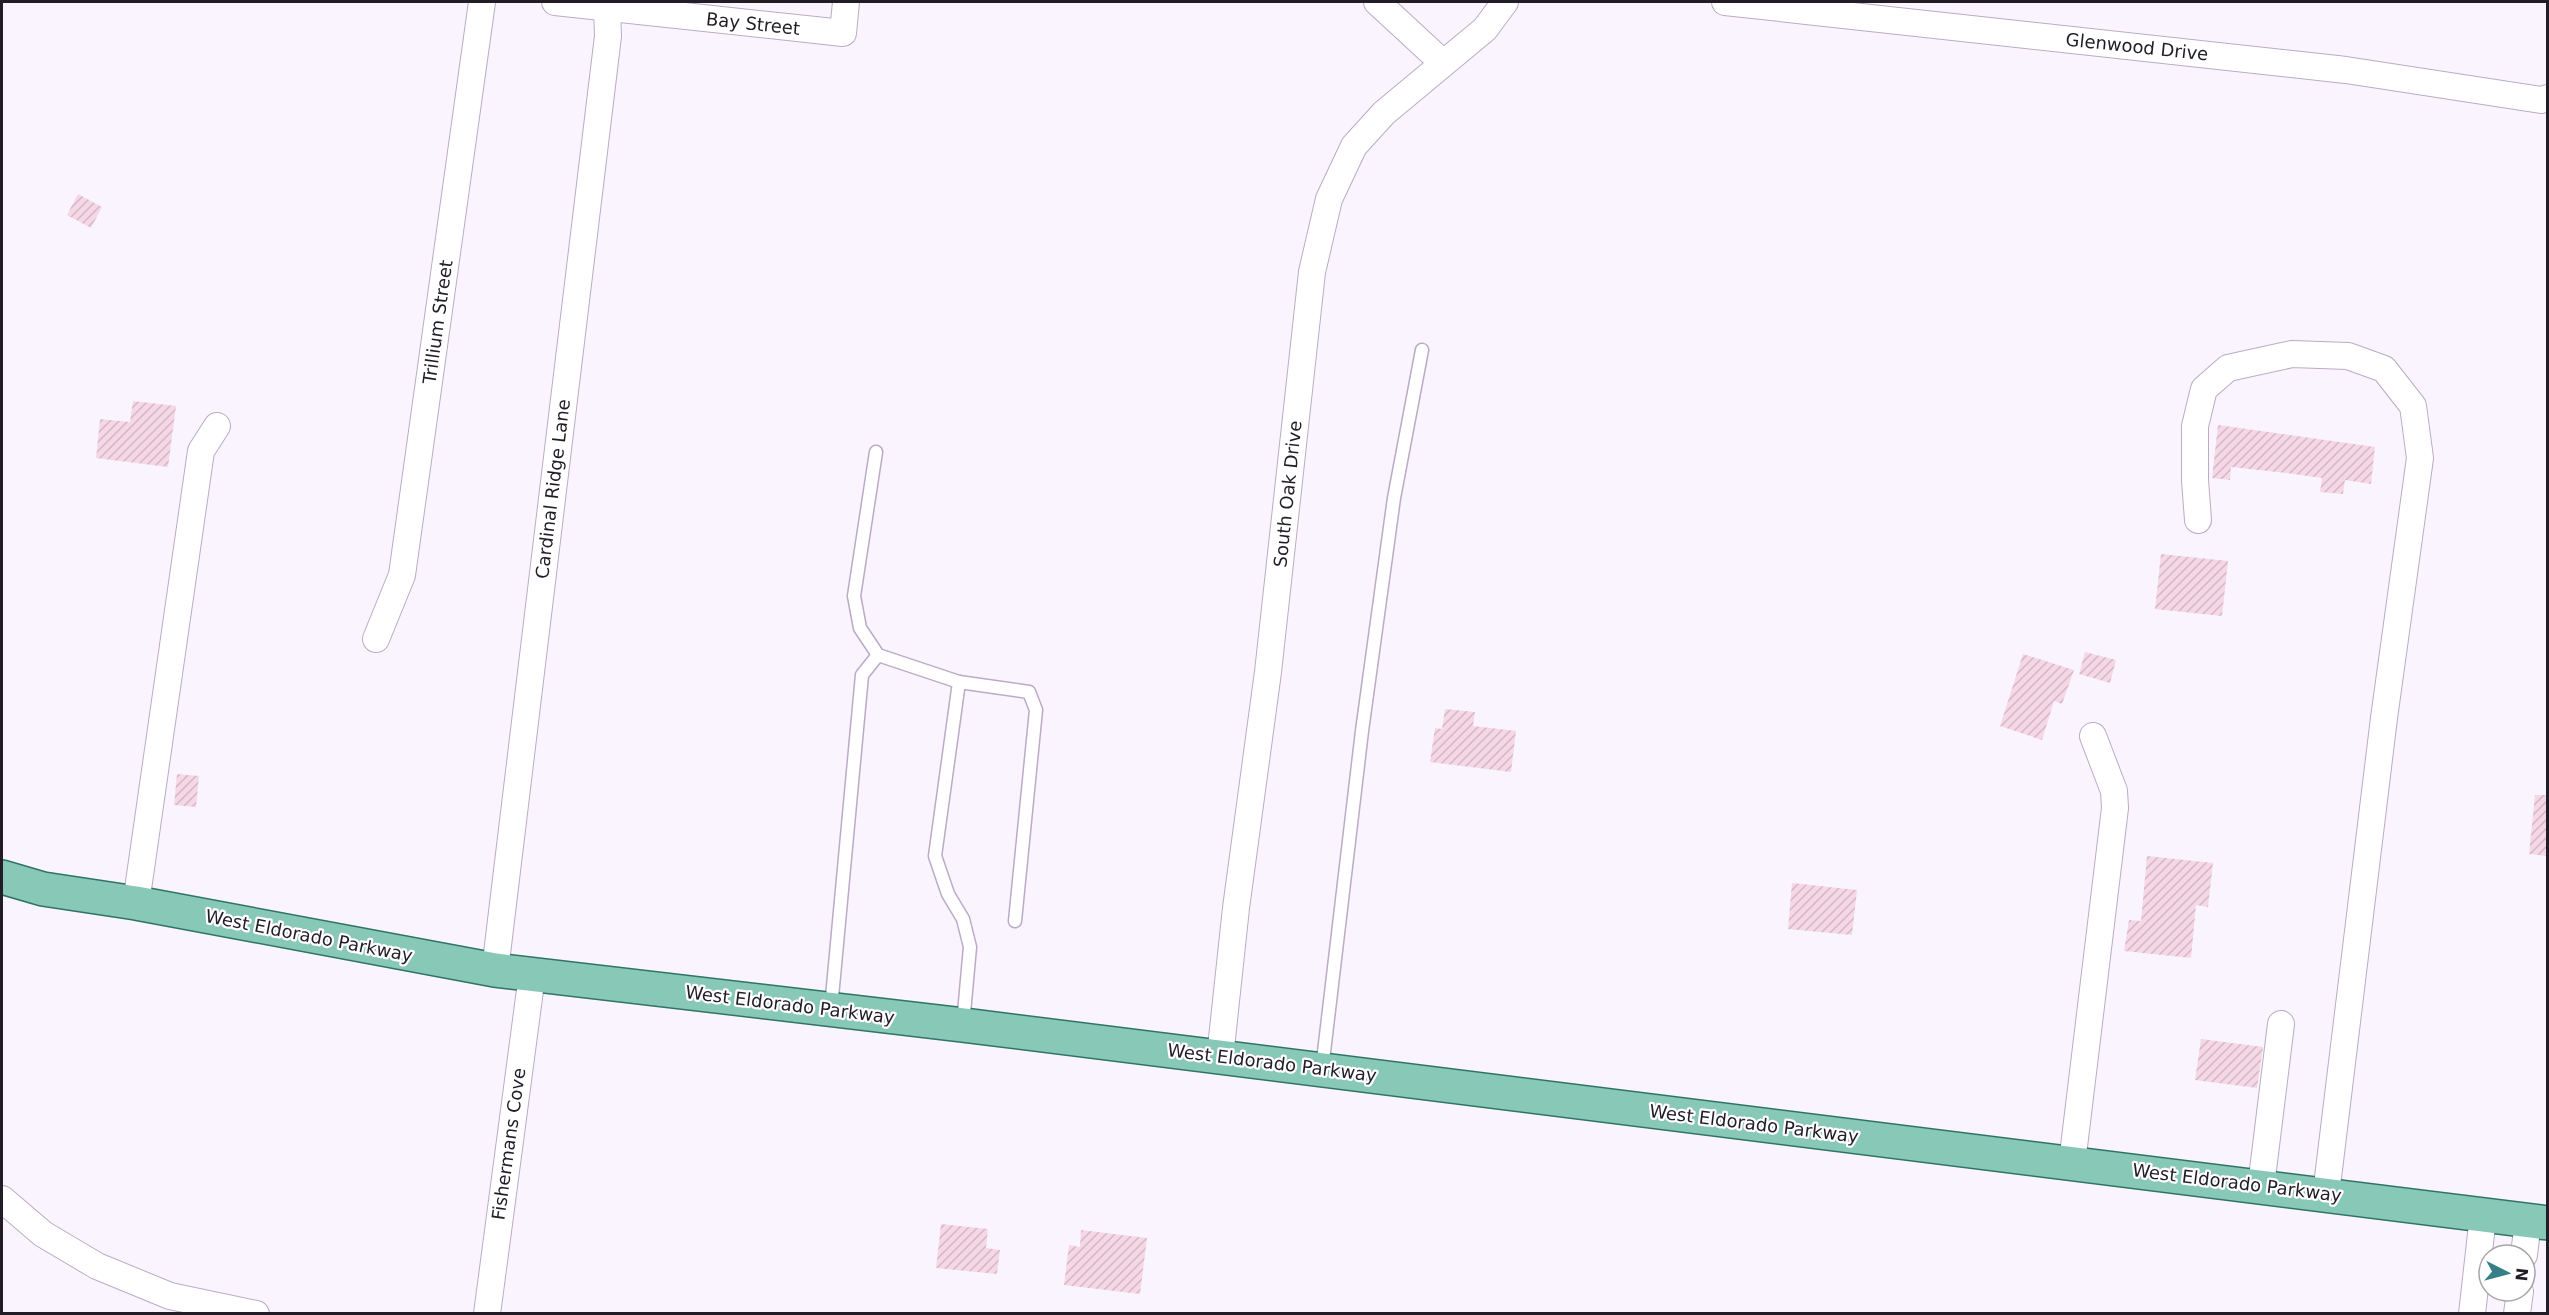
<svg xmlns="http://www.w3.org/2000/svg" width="2549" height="1315" viewBox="0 0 2549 1315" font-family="'DejaVu Sans',sans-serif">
<defs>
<pattern id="building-hatch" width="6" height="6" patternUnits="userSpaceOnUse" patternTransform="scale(1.5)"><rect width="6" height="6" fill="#f6d7e6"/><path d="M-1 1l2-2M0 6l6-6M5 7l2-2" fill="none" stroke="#d3b8c5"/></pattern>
</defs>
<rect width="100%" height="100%" fill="#faf4ff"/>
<g fill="url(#building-hatch)">
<path d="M78 194 102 207 91 228 67 215Z"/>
<path d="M133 401 176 406 168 467 96 458 100 419 130 422Z"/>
<path d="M2218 425 2375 447 2371 484 2345 480 2343 494 2320 492 2322 478 2286 473 2231 467 2230 480 2212 478Z"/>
<path d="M2161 554 2228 561 2222 616 2155 609Z"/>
<path d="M2085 652 2116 660 2110 683 2079 674Z"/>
<path d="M2023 654 2074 670 2062 704 2054 701 2042 740 2000 726Z"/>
<path d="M1445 709 1475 712 1473 726 1516 731 1511 772 1430 762 1435 728 1442 729Z"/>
<path d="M177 774 199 776 196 807 174 805Z"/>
<path d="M2535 795H2547V856L2529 854Z"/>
<path d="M2147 856 2213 863 2208 907 2196 905 2191 958 2124 951 2129 920 2141 921Z"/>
<path d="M1792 883 1857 890 1852 935 1788 929Z"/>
<path d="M2201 1039 2263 1047 2257 1088 2195 1080Z"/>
<path d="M941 1224 988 1229 986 1248 1000 1250 997 1274 936 1268Z"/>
<path d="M1081 1230 1147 1238 1140 1294 1064 1285 1069 1245 1080 1247Z"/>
</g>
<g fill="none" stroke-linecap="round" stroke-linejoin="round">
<defs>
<g id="lane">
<path d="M876 452 854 596 860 628 878 655 959 682 1029 692 1036 710 1015 921"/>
<path d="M959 682 935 856 948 894 963 919 970 947 963 1024"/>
<path d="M831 1008 862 675 878 655"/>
<path d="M1322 1069 1362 731 1394 498 1422 350"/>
</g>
<g id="street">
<path d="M555 2 843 33 846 2"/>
<path d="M1377 2 1443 63"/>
<path d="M1725 2 2346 70 2541 100 2548 98"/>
<path d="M2198 520 2195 480V426L2204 389 2228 368 2292 354 2348 356 2384 369 2413 406 2420 458 2384 718 2326 1194"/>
<path d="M376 639 402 575 482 2"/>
<path d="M136 903 201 451 217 426"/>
<path d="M495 970 608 36 607 8"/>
<path d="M1220 1057 1236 908 1268 672 1312 272 1329 199 1354 146 1384 113 1485 29 1505 2"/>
<path d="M2072 1163 2115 808 2114 791 2093 736"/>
<path d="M2261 1186 2281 1024"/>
<path d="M2 1199 43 1234 97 1266 170 1296 256 1314"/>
<path d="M2524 1255 2528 1221"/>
<path d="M487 1314 532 975"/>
<path d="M2472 1314 2483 1216"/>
<path d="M2517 1314 2520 1291"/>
</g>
<path id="primary" d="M2 877 43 889 136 903 495 970 963 1025 2548 1223"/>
</defs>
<use href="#lane" stroke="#baabc6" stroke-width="15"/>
<use href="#street" stroke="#baabc6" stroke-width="28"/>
<use href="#primary" stroke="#2f7464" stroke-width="36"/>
<use href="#lane" stroke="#fff" stroke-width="12"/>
<use href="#street" stroke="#fff" stroke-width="26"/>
<use href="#primary" stroke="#87c8b6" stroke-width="33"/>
</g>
<g text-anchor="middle" stroke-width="4.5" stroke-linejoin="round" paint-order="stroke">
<g font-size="18" fill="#211c26" stroke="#fff">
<text transform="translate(753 24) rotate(6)" y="6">Bay Street</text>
<text transform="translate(2137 47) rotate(6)" y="6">Glenwood Drive</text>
<text transform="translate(438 322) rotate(-82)" y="6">Trillium Street</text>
<text transform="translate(553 489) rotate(-83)" y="6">Cardinal Ridge Lane</text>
<text transform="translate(1288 494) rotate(-84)" y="6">South Oak Drive</text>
<text transform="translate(309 936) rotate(11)" y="6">West Eldorado Parkway</text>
<text transform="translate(790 1005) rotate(7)" y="6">West Eldorado Parkway</text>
<text transform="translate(1272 1063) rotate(7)" y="6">West Eldorado Parkway</text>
<text transform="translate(1754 1124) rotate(7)" y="6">West Eldorado Parkway</text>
<text transform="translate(509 1144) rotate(-82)" y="6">Fishermans Cove</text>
<text transform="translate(2237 1183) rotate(7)" y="6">West Eldorado Parkway</text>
</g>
</g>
<rect width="2549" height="1315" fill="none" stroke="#211c26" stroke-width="6"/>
<g transform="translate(2507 1273) rotate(96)"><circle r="28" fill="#ffffff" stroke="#a6a4a8" stroke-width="1.5"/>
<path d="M0-4.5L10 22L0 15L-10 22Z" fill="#388088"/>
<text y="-9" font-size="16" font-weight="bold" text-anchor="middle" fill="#211c26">N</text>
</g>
</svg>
